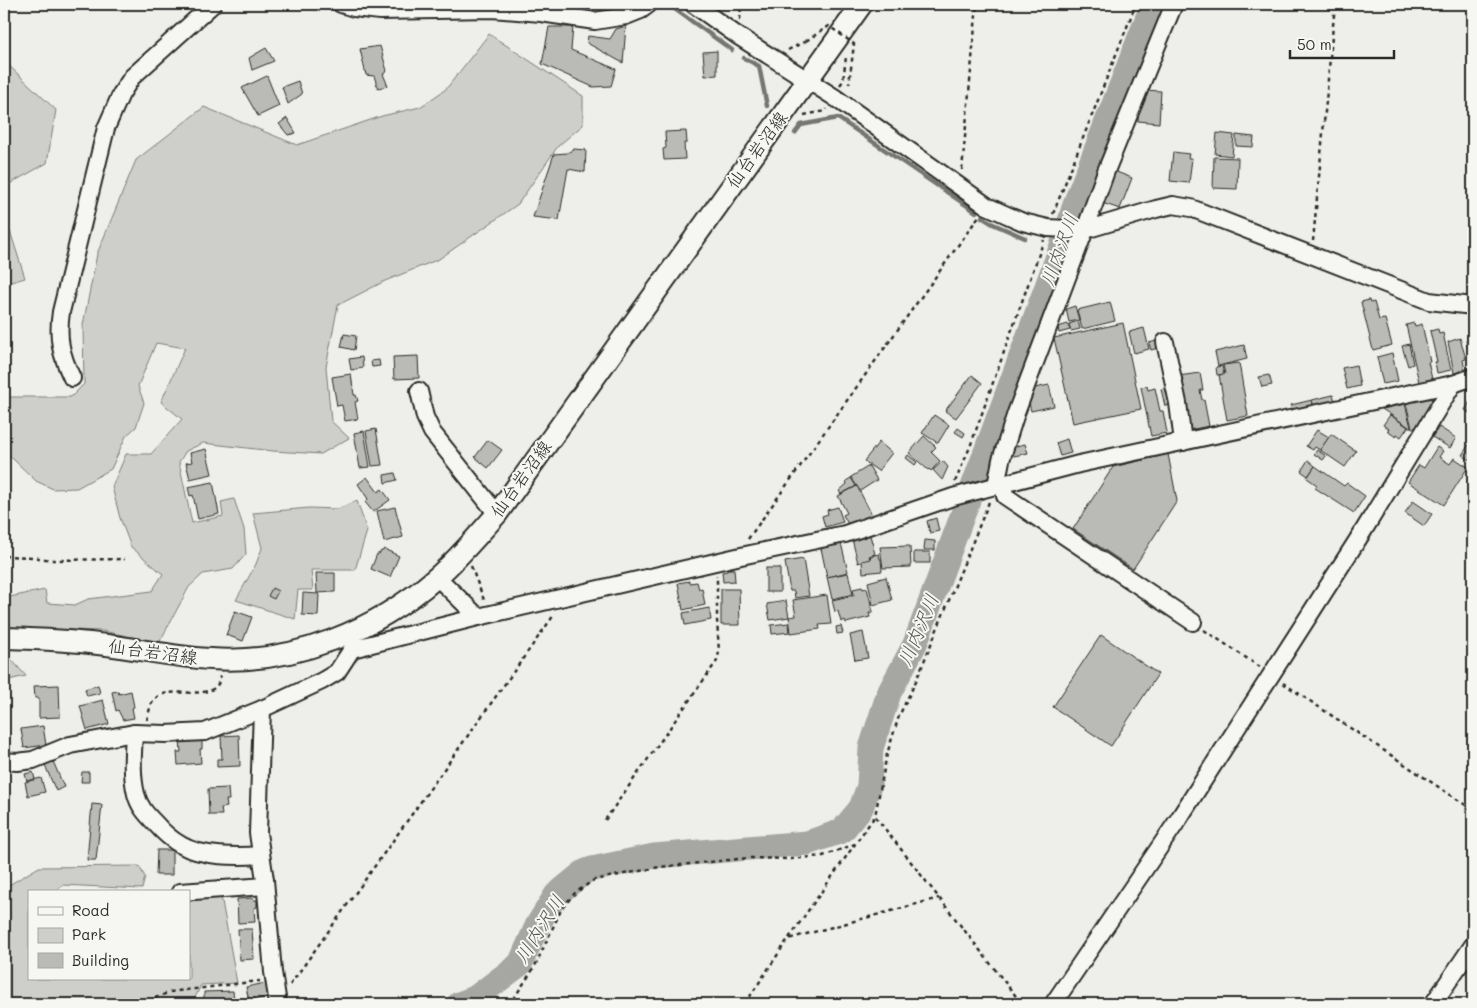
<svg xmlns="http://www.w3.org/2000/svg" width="1477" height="1008" viewBox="0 0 1477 1008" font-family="Mali,'Klee One',sans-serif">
<rect width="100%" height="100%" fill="#eeeeea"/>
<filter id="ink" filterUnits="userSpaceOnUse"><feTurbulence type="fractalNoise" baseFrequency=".02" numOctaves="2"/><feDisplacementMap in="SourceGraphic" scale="10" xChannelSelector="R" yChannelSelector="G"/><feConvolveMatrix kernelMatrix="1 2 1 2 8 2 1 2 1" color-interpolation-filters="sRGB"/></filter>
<g filter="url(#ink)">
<g fill="#cececa" stroke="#7c7c7a">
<path d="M489 34 583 96V125L558 146 518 204 439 259 385 281 338 305 326 367 331 421 349 438 321 454 273 451 203 443 186 451 179 462 192 523 223 516 221 502 234 499 244 529 246 554 233 569 203 574 189 587 159 643 103 631 4 628V598L45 590 47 603 75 605 88 599 152 591 163 574 131 547 120 518 112 487 126 454H151L182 419 161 402 185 348 156 343 138 386 144 403 136 427 126 436 111 469 77 488 53 489 36 481 12 458 4 456V395L5 397H71L84 384 83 325 97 254 136 160 204 107 297 145 382 116 420 107 446 89Z"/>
<path d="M4 61 56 110 47 163 4 187Z"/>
<path d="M4 212 25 278 4 284Z"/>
<path d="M357 501 367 531 355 570H311L313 590H298L295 619 236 600 256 564 262 548 253 513 309 508 337 509Z"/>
<path d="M4 657 10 658 26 676 4 681Z"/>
<path d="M139 866 145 877 142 889 62 885 56 892H29V979H189V898L221 896 237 983 201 985 192 1004H4V888L39 867Z"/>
</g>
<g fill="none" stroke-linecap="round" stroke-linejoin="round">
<g stroke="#757573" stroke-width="4.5">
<path d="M669 5 732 50"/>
<path d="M744 58 759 66 767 106"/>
<path d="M795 133 801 125 838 118 976 212"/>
<path d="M982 217 993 224 1025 238"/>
<path d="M1055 242H1063"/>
</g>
<path stroke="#a6a6a3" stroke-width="25" d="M459 1004 475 998 520 964 538 924 556 895 584 872 592 869 654 856 807 843 842 831 861 808 869 786 871 748 889 693 915 644 1067 232 1075 204 1153 4"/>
</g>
<g fill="#babab7" stroke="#2b2b2b">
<path d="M626 26 623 63 587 43 588 36 610 39 616 29Z"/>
<path d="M549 27H573L571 50 616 69 611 86 593 87 542 64Z"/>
<path d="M380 46 387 71 383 74 388 86 378 88 374 76 366 75 360 49Z"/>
<path d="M266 48 274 61 252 70 249 58Z"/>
<path d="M717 51V75L705 76 703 52Z"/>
<path d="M267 76 279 106 258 116 242 88Z"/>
<path d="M298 81 302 94 288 104 282 87Z"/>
<path d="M1143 90 1161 91 1159 123 1138 121 1140 96Z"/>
<path d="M287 118 296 133 288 135 279 124Z"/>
<path d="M686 131 687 143H684L685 159 664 160 663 149 666 148 665 132Z"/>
<path d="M1217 133 1234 135 1232 156 1215 154Z"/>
<path d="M1236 135 1254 137 1253 147 1236 146Z"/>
<path d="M574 149 586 150 585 172 568 169 559 220 533 217 554 154 567 153Z"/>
<path d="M1173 152 1189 154 1188 158H1192L1189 183 1170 181Z"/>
<path d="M1214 157 1238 158 1237 189 1213 188Z"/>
<path d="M1114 171 1132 178 1120 209 1102 203Z"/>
<path d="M1369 300 1370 303 1374 302 1379 320 1385 319 1392 345 1373 350 1361 302Z"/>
<path d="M1110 302 1115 321 1082 329 1077 310Z"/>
<path d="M1075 306 1079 320 1069 322 1066 309Z"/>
<path d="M1078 321 1080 329 1071 331 1069 324Z"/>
<path d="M1123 323 1141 409 1073 423 1054 338Z"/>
<path d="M1414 323 1415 326 1422 324 1430 362H1428L1432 379 1419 382 1406 325Z"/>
<path d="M1068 324 1070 330 1059 333 1058 327Z"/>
<path d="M1144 328 1149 349 1134 353 1129 332Z"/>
<path d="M1438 329 1439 334 1443 333 1451 370 1437 373 1435 362H1437L1430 331Z"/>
<path d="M344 334 356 336 354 350 341 347Z"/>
<path d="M1460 338 1466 359 1463 360 1465 370 1454 373 1448 342Z"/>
<path d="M1473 339V368L1466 341Z"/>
<path d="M1160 340 1162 347 1151 350 1149 343Z"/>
<path d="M1409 344 1413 364 1408 366 1402 346Z"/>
<path d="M1244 345 1247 359 1218 366 1215 352Z"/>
<path d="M1392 353 1398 381 1383 384 1377 357Z"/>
<path d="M418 356 419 378 394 379 393 357Z"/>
<path d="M362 357 363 368 351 370 349 359Z"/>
<path d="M379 360 380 366 372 367 371 361Z"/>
<path d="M1239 363 1248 416 1227 420 1219 375 1225 374 1223 365Z"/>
<path d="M1356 365 1360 386 1347 389 1342 368Z"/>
<path d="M1222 366 1224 374 1217 375 1216 367Z"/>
<path d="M1200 373 1203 390H1200L1202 400H1204L1209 426 1189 430 1178 376Z"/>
<path d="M351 374 354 395H356L358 401 355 402 358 419 345 421 342 405 337 406 332 377Z"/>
<path d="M972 375 982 383 956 418 945 411Z"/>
<path d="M1269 375 1272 385 1262 387 1259 377Z"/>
<path d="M1049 385 1054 406 1031 411 1029 403 1035 388Z"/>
<path d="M1147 386 1148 390 1155 388 1160 411H1163L1167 433 1151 436 1141 387Z"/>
<path d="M1171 386 1175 404 1165 406 1161 389Z"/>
<path d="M1333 395 1336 403 1314 408 1312 400Z"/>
<path d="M1431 397 1433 405 1420 427 1412 428 1406 403Z"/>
<path d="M1472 398 1473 399V415L1465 410Z"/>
<path d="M1312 400 1314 408 1293 413 1291 405Z"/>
<path d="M1405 404 1411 427H1409L1382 409Z"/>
<path d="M934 415 949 425 938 443 922 433Z"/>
<path d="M1390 415 1408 427 1401 437 1397 434 1396 437 1387 431 1389 429 1383 425Z"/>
<path d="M1439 427 1456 438 1450 448 1432 437Z"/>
<path d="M958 428 965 433 963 437 955 432Z"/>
<path d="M376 429 382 465 372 466 366 431Z"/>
<path d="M1317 430 1329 437 1320 450 1315 447 1313 450 1306 446Z"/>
<path d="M364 431 370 467 360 468 354 433Z"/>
<path d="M1331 434 1356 451 1345 467 1320 450Z"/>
<path d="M924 436 936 447 931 452 940 461 931 471 929 469 928 470 909 453Z"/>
<path d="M1067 439 1071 453 1060 456 1056 443Z"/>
<path d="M488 440 502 450 488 468 475 457Z"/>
<path d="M879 442 892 453 878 471 864 461Z"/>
<path d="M1470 443 1473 445V462L1462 455Z"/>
<path d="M1025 444 1028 453 1014 456 1012 447Z"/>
<path d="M1437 447 1443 451 1439 457 1450 464 1454 458 1468 467 1444 505 1408 482 1419 465 1424 468Z"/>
<path d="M206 449 212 474 190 479 186 463 192 462 190 453Z"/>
<path d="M1317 450 1326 456 1323 460 1314 454Z"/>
<path d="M1168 454 1177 501 1133 569 1073 529 1113 467Z"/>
<path d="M908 455 917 462 915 465 906 458Z"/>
<path d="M1308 460 1315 466 1308 476 1301 471Z"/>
<path d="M943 461 948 467 942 480 933 470Z"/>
<path d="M869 466 877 480 860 491 851 477Z"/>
<path d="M1315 466 1344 486 1347 483 1365 496 1354 513 1315 488 1317 485 1307 478Z"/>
<path d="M395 473 397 480 385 483 384 475Z"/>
<path d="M367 477 378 492 382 489 390 500 373 512 365 502 368 499 358 484Z"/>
<path d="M851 478 856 486 841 494 839 491 847 484 846 481Z"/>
<path d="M213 482 219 514 198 519 193 495 190 496 188 487Z"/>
<path d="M857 486 873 517 848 524 843 515 847 513 838 496Z"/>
<path d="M1413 501 1432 514 1424 526 1405 513Z"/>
<path d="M395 507 403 537 384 542 377 511Z"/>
<path d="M838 507 843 522 825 527 822 516 828 514 827 510Z"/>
<path d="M936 518 939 531 930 533 927 521Z"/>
<path d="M870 535 875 554 869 556 870 559 858 563 852 539Z"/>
<path d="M925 540 935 541V550H924Z"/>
<path d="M841 543 848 572 827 577 821 548Z"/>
<path d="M910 546 911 567 883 568 880 547Z"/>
<path d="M384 549 399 556 390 577 371 569 377 554H379L381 551H383Z"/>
<rect x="914" y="552" width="16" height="11"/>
<path d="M879 554 880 559H881L882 571 863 573 862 561 871 559 870 556Z"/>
<path d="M803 559 809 596 795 598 794 591H790L785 562Z"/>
<rect x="766" y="568" width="14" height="24"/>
<path d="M727 569H734L735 581 723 582 722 572 727 571Z"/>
<path d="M316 573H335V592L317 593Z"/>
<path d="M848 573 853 594 832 599 827 577Z"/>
<path d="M886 577 892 600 873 605 868 582Z"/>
<path d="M689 581V583L697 582 699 589 702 588 705 605 683 610 678 583Z"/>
<path d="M862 587 863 589 867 588 873 612 869 613 870 617 846 623 845 620 841 622 838 611 835 612 832 600 854 595 853 589Z"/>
<path d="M272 588 278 591 274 599 268 596Z"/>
<path d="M721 589H739L740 625H721Z"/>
<path d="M303 593 319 594 318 616 302 615Z"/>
<path d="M827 595 831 624 819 625 820 629 791 633 789 617 796 616 793 600Z"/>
<path d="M786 601 789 617 770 620 767 604Z"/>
<path d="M709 608 711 620 685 625 683 613Z"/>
<path d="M235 611 252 617 243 641 226 635Z"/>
<path d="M789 623 790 632 772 634 771 625Z"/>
<path d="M841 626 843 633 837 634 836 627Z"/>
<path d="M863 632 868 658 855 660 850 635Z"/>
<path d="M1101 635 1158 674 1111 746 1053 707Z"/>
<path d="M59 685 60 717 39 718V698H35L34 686Z"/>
<path d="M98 685 100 693 87 696 85 689Z"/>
<path d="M118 691 119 694 131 691 134 707 132 708 134 718 123 720 118 710 116 711 112 692Z"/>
<path d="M103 700 109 724 87 730 80 706Z"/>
<path d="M43 726 46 745 24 748 21 729Z"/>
<path d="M239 735 240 766 217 767V759H222L221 736Z"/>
<path d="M202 739V749H200L201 763 178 765 177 752H181L180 740Z"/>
<path d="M52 759 64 787 56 791 44 763Z"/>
<path d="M33 772 35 779 27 781 25 774Z"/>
<path d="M82 772H89V782H81Z"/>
<path d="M41 778 45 792 28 796 25 782Z"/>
<path d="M228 788 229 800H226L227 807 221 808 222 815H209L208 789Z"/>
<path d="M92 804 102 805 96 860H87Z"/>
<path d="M157 850H172V875H156Z"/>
<path d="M253 898V900H257V907L254 908 255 922 238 923 237 899Z"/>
<path d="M238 929H252L254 959 240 960Z"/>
<path d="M266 983 269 997 249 1001 246 987Z"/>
<path d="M233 991 234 1001 204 1002V992Z"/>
</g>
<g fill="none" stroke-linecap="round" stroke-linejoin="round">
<defs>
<g id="minor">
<path d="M341 4 354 8 380 11 492 9 541 13 595 21 626 16 641 10 649 4"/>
<path d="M693 4 738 36 834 97 987 206 1007 215 1023 222 1048 228 1085 230 1156 209 1173 205 1191 208 1429 301 1473 306"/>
<path d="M1165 342 1178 403 1183 442"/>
<path d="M72 378C61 355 57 338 61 312L106 128 121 94 132 77 213 4"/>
<path d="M419 391 425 417 432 432 497 514"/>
<path d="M1003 484 1005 496 1193 622"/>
<path d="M996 486 1001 460 1016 413 1085 230 1106 171 1174 4"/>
<path d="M437 577 478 617 741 556 845 534 953 497 1079 464 1453 384 1473 377"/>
<path d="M134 733C133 753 131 774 136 794 139 806 146 814 155 823 162 831 172 840 181 845 201 857 238 857 261 855"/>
<path d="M4 761 17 762 33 760 70 745 134 733 166 734 205 732 262 709"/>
<path d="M180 892 265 886"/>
<path d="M278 1004 273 972 265 880 258 833 262 709 322 681 337 672 352 649 478 617"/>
<path d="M1053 1004 1178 820 1362 533 1453 384"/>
<path d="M1433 1004 1473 945"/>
</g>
<path id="major" d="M4 638C35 639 67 640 98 644 136 648 173 657 211 659 293 665 376 630 437 577 459 558 478 535 497 514L862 4"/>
</defs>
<use href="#minor" stroke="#2b2b2b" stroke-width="20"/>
<use href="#major" stroke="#2b2b2b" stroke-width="24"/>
<g stroke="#2b2b2b" stroke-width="2.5" stroke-dasharray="4 4" stroke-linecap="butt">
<path d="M740 20 741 4"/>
<path d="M788 50 806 41"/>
<path d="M840 85 843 81 846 57"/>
<path d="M804 115 826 111 827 109"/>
<path d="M962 170 977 4"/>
<path d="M1053 214 1136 4"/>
<path d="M1313 241 1335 4"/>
<path d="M955 482 970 447 1044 240"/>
<path d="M989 502 916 681 899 716 887 754 875 816 1022 1004"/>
<path d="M748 539 979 216"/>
<path d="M4 556 32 557 52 560 125 559"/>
<path d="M471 566 484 600"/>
<path d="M1204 630 1260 667"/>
<path d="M1283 683 1473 810"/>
<path d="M147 720C149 713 150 703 156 698 170 684 219 705 220 676"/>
<path d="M605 820 717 661 719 652 717 620V575"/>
<path d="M789 938 855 844"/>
<path d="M290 985 554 615"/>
<path d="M140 1004 170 992 260 981"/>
<path d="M507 1004 514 998 534 968 562 908 575 893 594 880 660 867 749 858 791 859 823 856 855 844 875 816"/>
<path d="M745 1004 788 939 939 898"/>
</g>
<use href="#minor" stroke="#f6f6f2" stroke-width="16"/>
<use href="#major" stroke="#f6f6f2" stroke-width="20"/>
<path stroke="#2b2b2b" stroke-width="2.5" stroke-dasharray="4 4" stroke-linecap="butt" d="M806 41 829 26 854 44 849 84"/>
</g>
</g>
<g text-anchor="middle" stroke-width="4" stroke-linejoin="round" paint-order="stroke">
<g font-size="18" fill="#2b2b2b" stroke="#f6f6f2">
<text transform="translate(757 150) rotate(-54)" y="6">仙台岩沼線</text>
<text transform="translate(521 479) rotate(-54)" y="6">仙台岩沼線</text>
<text transform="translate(153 652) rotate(8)" y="6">仙台岩沼線</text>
</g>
<g font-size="19" font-style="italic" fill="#565655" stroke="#f6f6f2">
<text transform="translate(1059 250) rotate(-70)" y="7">川内沢川</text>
<text transform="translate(918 630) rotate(-67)" y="7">川内沢川</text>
<text transform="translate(539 929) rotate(-58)" y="7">川内沢川</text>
</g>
</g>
<rect width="1477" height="1008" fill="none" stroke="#f6f6f2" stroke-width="20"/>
<rect x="10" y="10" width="1457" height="988" fill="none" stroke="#2b2b2b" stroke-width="2" filter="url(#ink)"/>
<rect x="28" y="890" width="162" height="90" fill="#f6f6f2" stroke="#a5a5a2"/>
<rect x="38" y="907" width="25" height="8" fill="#f6f6f2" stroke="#a5a5a2"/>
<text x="72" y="916" font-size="15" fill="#2b2b2b">Road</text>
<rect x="38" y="928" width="25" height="15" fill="#cececa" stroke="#a5a5a2"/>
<text x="72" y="940" font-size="15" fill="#2b2b2b">Park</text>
<rect x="38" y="953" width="25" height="15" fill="#babab7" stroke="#a5a5a2"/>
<text x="72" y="966" font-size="15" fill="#2b2b2b">Building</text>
<path d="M1290 50v8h104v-8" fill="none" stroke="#2b2b2b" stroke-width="2.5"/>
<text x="1297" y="50" font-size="15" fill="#2b2b2b" stroke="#f6f6f2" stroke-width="4" paint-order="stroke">50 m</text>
</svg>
